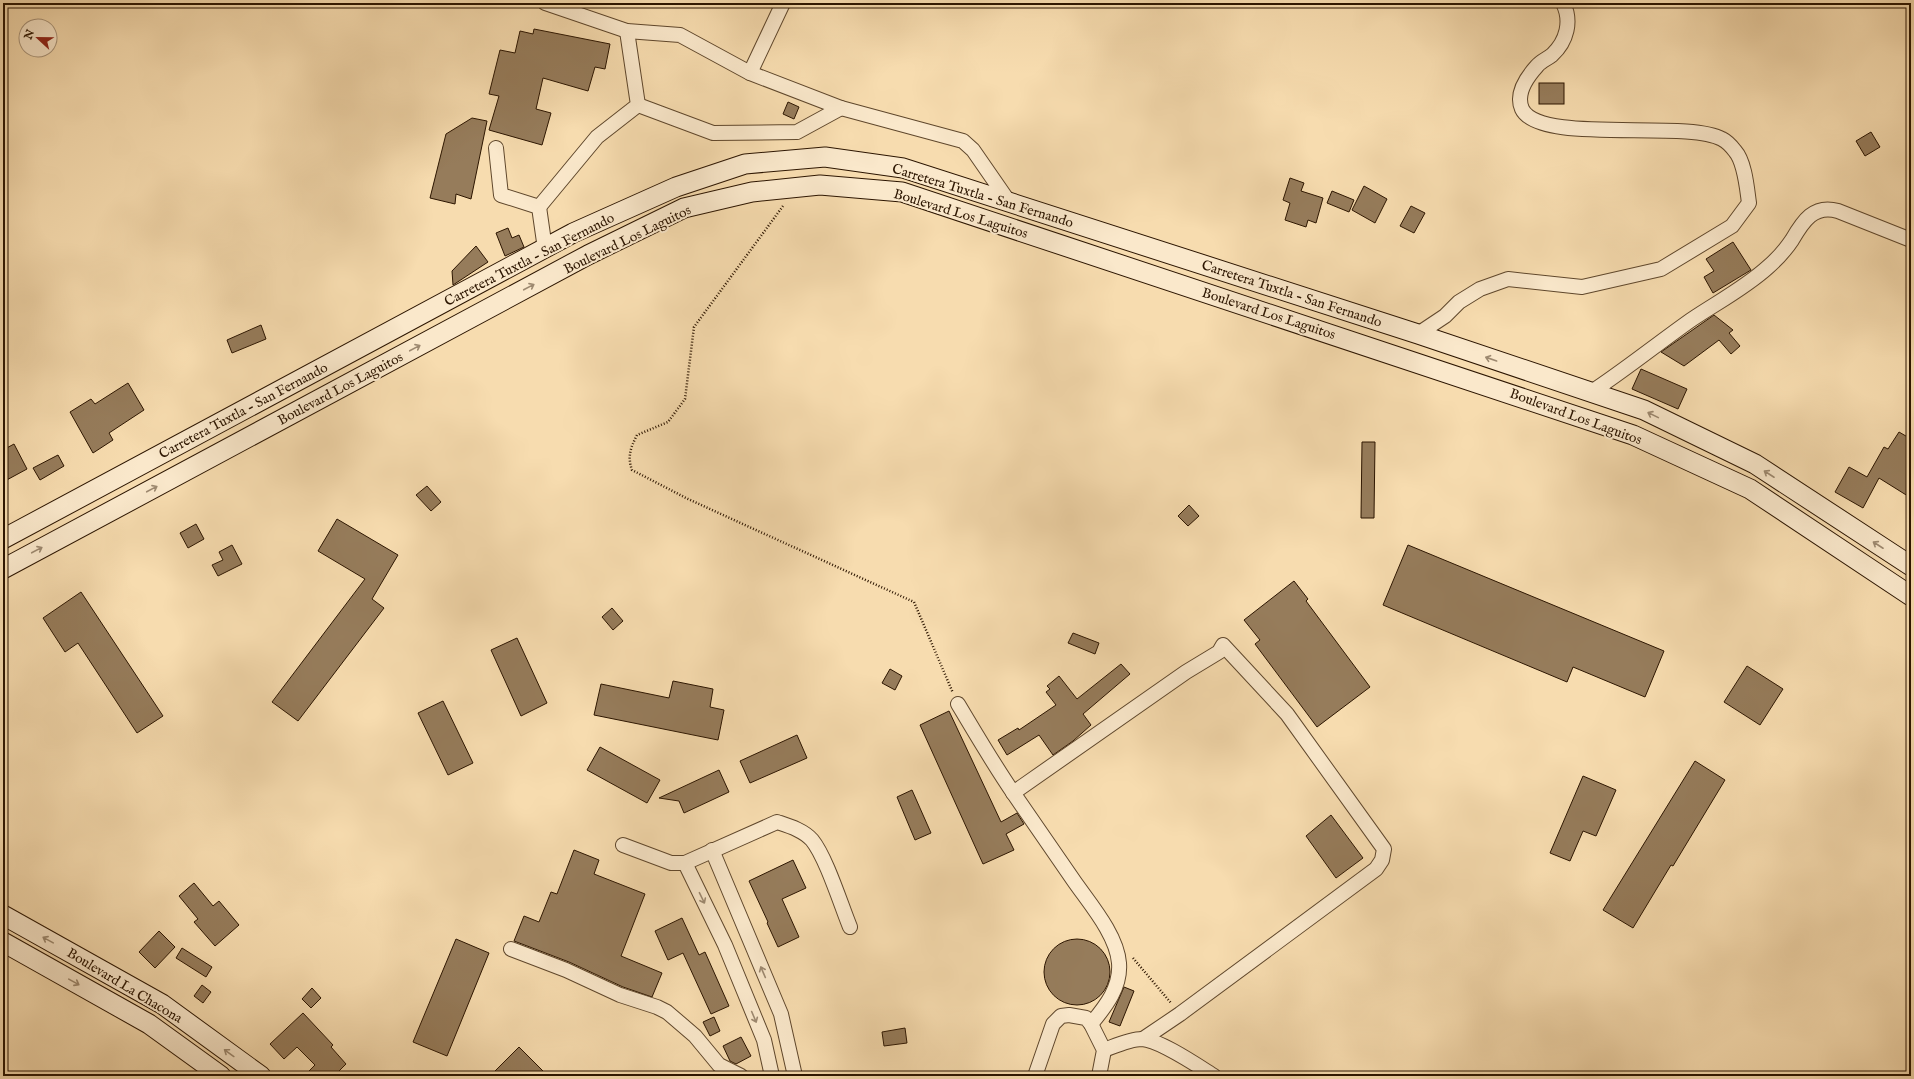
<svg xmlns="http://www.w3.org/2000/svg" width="1914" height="1079" viewBox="0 0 1914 1079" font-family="'IM FELL English',serif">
<rect width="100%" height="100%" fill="#f7dcaf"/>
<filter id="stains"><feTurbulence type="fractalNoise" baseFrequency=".005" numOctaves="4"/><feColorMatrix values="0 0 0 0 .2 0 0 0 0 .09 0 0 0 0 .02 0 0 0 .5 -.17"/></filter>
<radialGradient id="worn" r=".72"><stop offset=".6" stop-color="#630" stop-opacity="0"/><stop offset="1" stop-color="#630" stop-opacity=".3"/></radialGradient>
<g fill="#967c5b" stroke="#2c1500">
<path d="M534 29 610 44 605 69 595 67 588 91 543 78 536 109 551 113 542 145 489 130 499 96 489 94 500 50 515 53 520 31 533 34Z"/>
<rect x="1539" y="83" width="25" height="21"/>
<path d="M788 102 799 107 794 119 783 114Z"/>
<path d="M472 118 487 121 471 199 456 194 455 204 430 198 446 134Z"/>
<path d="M1871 132 1880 147 1865 156 1856 141Z"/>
<path d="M1290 178 1304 183 1301 191 1323 198 1316 223 1308 220 1306 227 1285 220 1290 203 1283 200Z"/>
<path d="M1364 186 1387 199 1375 223 1352 210Z"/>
<path d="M1332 191 1354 200 1349 212 1327 203Z"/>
<path d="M1411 206 1425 213 1414 233 1400 226Z"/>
<path d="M508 228 512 238 519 235 524 247 505 256 496 233Z"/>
<path d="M1733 242 1751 270 1713 293 1704 277 1714 271 1706 259Z"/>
<path d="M476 246 488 262 453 285 452 271Z"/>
<path d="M1714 315 1733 330 1729 333 1740 346 1731 354 1719 340 1684 366 1661 352Z"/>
<path d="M261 325 266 339 232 353 227 340Z"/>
<path d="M1641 369 1687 389 1678 409 1632 389Z"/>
<path d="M128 383 144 410 109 433 113 440 93 453 70 412 91 399 95 404Z"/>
<path d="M1899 432 1911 439V498L1879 478 1863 508 1835 492 1849 467 1867 477 1884 447 1888 449Z"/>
<path d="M1362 442H1375L1374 518H1361Z"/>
<path d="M14 444 27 469 3 482V450Z"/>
<path d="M58 455 64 466 40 480 33 468Z"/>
<path d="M427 486 441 502 431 511 416 495Z"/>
<path d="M1189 505 1199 516 1188 526 1178 516Z"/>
<path d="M337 519 398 555 372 599 384 608 298 721 272 702 365 579 318 551Z"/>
<path d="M196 524 204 539 188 548 180 533Z"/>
<path d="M232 545 242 564 218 576 212 565 223 560 219 552Z"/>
<path d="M1408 545 1664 651 1645 697 1573 667 1567 682 1383 605Z"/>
<path d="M1294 581 1308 599 1306 601 1370 687 1317 727 1255 644 1260 640 1244 620Z"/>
<path d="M81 592 163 716 137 733 78 643 65 652 43 618Z"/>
<path d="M612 608 623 621 613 630 602 617Z"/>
<path d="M1073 633 1099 643 1095 654 1068 643Z"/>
<path d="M517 638 547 703 521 716 491 650Z"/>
<path d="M1121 664 1130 674 1083 714 1091 725 1073 741 1053 755 1039 735 1007 755 998 740 1018 728 1019 730 1056 705 1046 692 1050 689 1047 686 1059 676 1077 699Z"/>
<path d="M1747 666 1783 689 1760 725 1724 702Z"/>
<path d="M890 669 902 676 895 690 882 683Z"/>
<path d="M673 681 713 689 710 707 724 710 718 740 594 715 601 684 669 698Z"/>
<path d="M443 701 473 763 448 775 418 713Z"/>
<path d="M949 711 1001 822 1017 813 1024 824 1006 834 1014 850 983 864 920 725Z"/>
<path d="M797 735 807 758 750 783 740 761Z"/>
<path d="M600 747 660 780 647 803 587 770Z"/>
<path d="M1695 761 1725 780 1673 866 1671 865 1633 928 1603 910Z"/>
<path d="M719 770 729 792 684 813 679 801 659 798Z"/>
<path d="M1583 776 1616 790 1596 836 1583 831 1570 861 1550 853Z"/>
<path d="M912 790 931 833 915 840 897 797Z"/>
<path d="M1331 815 1363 858 1336 878 1306 836Z"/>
<path d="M574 850 599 860 594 874 645 894 621 956 662 973 652 997 623 987 569 962 514 941 524 916 539 922 551 892 557 894Z"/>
<path d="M793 860 806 888 782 899 799 937 778 947 767 923 768 922 749 881Z"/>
<path d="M194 883 213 906 219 901 239 925 215 946 194 922 198 919 179 896Z"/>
<path d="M682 918 699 955 705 952 729 1006 711 1014 683 953 668 960 655 931Z"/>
<path d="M159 931 175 947 155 968 139 952Z"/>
<circle cx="1077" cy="972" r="33"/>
<path d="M456 939 489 953 447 1056 413 1042Z"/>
<path d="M182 948 212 967 206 977 176 958Z"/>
<path d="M202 985 211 992 203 1003 194 996Z"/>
<path d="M1124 987 1134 991 1120 1026 1109 1022Z"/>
<path d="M312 988 321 998 311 1008 302 999Z"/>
<path d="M303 1013 333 1045 331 1047 346 1064 334 1076H304L315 1065 297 1047 284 1059 270 1044Z"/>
<path d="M714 1017 720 1031 710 1036 703 1022Z"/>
<path d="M905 1028 907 1043 884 1046 882 1032Z"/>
<path d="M741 1037 751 1056 736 1064 730 1061 723 1046Z"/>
<path d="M519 1047 548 1076H490Z"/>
</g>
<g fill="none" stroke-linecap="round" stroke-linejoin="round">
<defs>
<g id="minor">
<path d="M545 3 627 31 680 35 750 73 841 108 963 141 973 150 1009 202"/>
<path d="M750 73 783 3"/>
<path d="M638 105 713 133 797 132 841 108"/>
<path d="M496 148 501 195 539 207 545 249"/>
<path d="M539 207 597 137 638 105 627 31"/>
<path d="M1418 334 1445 316 1459 302 1480 289 1508 279 1582 287 1661 269 1732 226 1749 203C1747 189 1745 162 1735 151 1732 147 1726 141 1722 139 1686 119 1539 145 1522 109 1515 93 1527 77 1537 66 1541 61 1547 59 1552 55 1567 41 1572 21 1563 3"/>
<path d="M1590 393C1625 370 1657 344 1691 320 1716 303 1745 288 1768 267 1776 260 1786 249 1792 240 1803 221 1814 204 1838 211L1911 240"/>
<path d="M958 704C976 734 994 765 1014 794 1034 823 1054 852 1074 881 1090 904 1117 935 1119 963 1121 987 1106 1006 1091 1024"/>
<path d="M1013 793 1186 672 1219 652 1223 645 1287 714 1384 849 1382 860 1376 869 1180 1014 1143 1039"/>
<path d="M623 845 671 863H685L777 822C789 826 803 830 812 840 826 857 841 905 850 927"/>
<path d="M712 850 781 1014 795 1076"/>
<path d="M685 863 725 945 764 1040 772 1076"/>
<path d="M511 949 566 970 620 995 657 1007 667 1012 695 1036 719 1065 741 1076"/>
<path d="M1104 1050C1115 1046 1130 1039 1142 1039 1160 1040 1198 1066 1214 1076"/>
<path d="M1035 1076 1053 1024 1061 1016 1069 1015 1086 1018 1091 1024 1104 1050 1099 1076"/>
</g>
<g id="secondary">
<path d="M3 539 573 233 676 187 745 164 825 157 903 168 1418 334 1644 410 1755 464 1911 566"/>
<path d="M3 569 588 255 684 208 752 192 820 185 902 192 1633 435 1750 489 1911 596"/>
<path d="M3 915 162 1004 261 1076"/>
<path d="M3 942 149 1024 221 1076"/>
</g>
</defs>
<use href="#minor" stroke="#5f472c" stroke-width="16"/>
<use href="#secondary" stroke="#2c1500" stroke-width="21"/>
<g stroke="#2c1500" stroke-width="2.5" stroke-dasharray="1 2" stroke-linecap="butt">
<path d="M783 206 694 327 685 399 668 422 637 435C631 447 627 456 632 470L688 499 914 602 953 693"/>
<path d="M1133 958 1171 1003"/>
</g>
<use href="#minor" stroke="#fae8cb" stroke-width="14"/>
<use href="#secondary" stroke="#fae8cb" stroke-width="19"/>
</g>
<defs><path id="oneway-shaft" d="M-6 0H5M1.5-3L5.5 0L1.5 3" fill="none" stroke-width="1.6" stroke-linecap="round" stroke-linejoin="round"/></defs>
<g stroke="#9d8970">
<use href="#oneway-shaft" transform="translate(529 287) rotate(-28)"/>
<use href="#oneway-shaft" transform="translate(415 348) rotate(-28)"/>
<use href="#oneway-shaft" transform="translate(1491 359) rotate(-161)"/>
<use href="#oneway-shaft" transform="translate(1653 415) rotate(-154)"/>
<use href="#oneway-shaft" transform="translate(1769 474) rotate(-147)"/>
<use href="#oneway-shaft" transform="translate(152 489) rotate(-28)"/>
<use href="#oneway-shaft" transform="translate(1878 545) rotate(-147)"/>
<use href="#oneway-shaft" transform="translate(37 550) rotate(-28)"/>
<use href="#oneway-shaft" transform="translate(702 898) rotate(64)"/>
<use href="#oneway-shaft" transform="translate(48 940) rotate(-151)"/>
<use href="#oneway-shaft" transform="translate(763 972) rotate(-113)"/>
<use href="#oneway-shaft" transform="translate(74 982) rotate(29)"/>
<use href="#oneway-shaft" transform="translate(754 1017) rotate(67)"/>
<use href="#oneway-shaft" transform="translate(229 1053) rotate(-144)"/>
</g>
<g text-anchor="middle" stroke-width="4" stroke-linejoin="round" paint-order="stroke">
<g font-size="14" fill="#2c1500" stroke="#fae8cb">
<text transform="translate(983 195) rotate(17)" y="5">Carretera Tuxtla - San Fernando</text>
<text transform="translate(961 213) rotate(17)" y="5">Boulevard Los Laguitos</text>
<text transform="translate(627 239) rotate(-26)" y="5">Boulevard Los Laguitos</text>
<text transform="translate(529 259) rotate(-27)" y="5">Carretera Tuxtla - San Fernando</text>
<text transform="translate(1292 293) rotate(18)" y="5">Carretera Tuxtla - San Fernando</text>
<text transform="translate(1269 313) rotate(18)" y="5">Boulevard Los Laguitos</text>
<text transform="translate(340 388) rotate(-28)" y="5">Boulevard Los Laguitos</text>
<text transform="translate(243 410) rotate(-28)" y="5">Carretera Tuxtla - San Fernando</text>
<text transform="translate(1576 416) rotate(20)" y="5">Boulevard Los Laguitos</text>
<text transform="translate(125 985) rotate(31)" y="5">Boulevard La Chacona</text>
</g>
</g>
<rect width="1914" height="1079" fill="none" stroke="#f7dcaf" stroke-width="16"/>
<rect x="4" y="4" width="1906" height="1071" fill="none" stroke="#2c1500" stroke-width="2"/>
<rect x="8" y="8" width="1898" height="1063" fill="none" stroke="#2c1500"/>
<g transform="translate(38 38) rotate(292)"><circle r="19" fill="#fae8cb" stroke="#a8947a"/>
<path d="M0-3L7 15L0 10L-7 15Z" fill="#8f2418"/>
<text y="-6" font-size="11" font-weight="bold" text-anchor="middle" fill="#2c1500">N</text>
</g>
<rect width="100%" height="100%" filter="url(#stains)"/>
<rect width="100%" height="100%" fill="url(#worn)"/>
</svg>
